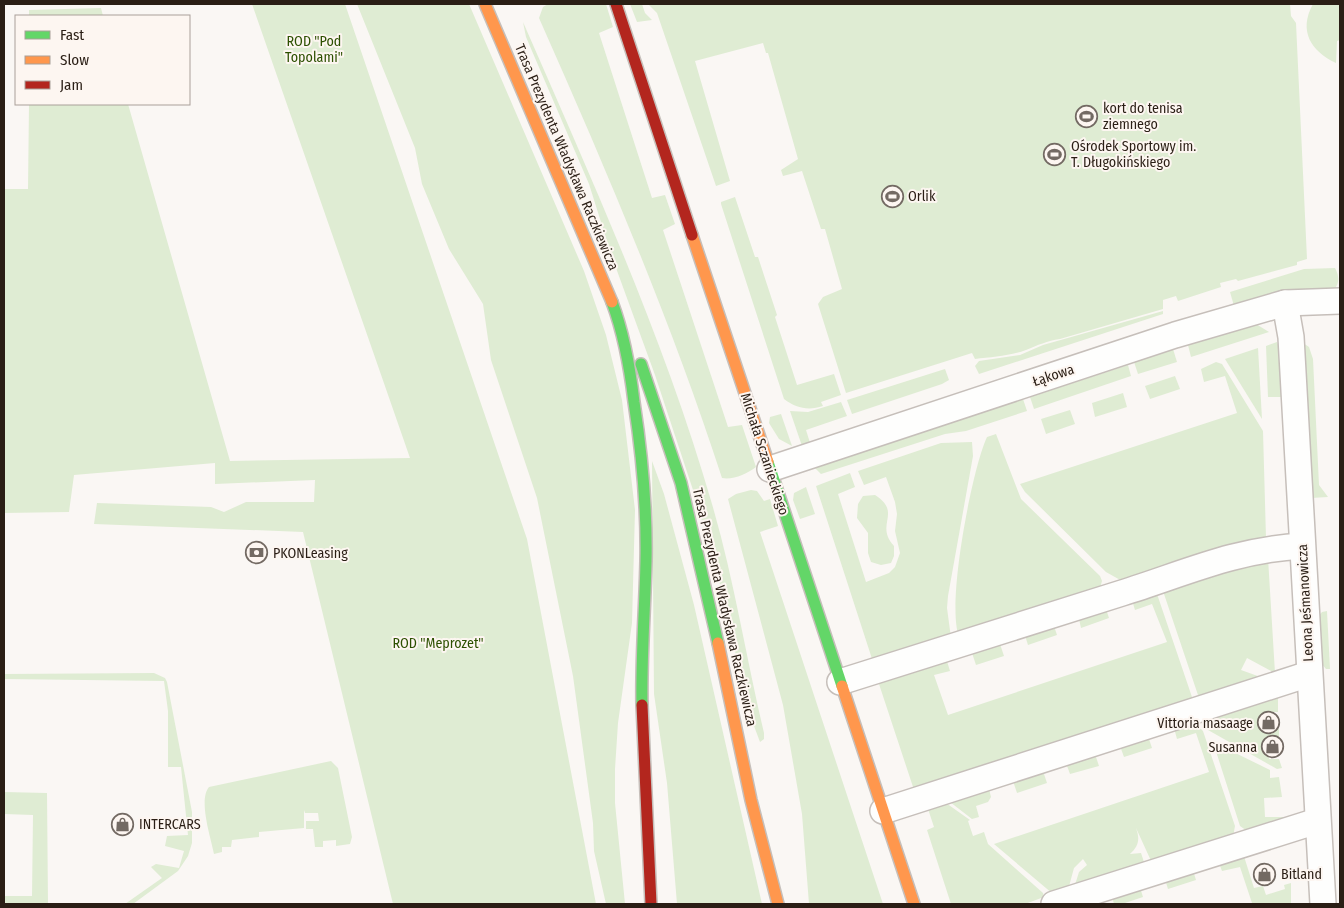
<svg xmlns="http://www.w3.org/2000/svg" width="1344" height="908" viewBox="0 0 1344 908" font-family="'Fira Sans Condensed',sans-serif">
<rect width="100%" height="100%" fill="#faf7f4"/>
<g fill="#dfecd3">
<path d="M252 4H345L527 539 596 904H393L303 532 94 524 97 503 211 507 224 512 246 502H314L315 480 215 484V463L74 475 69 512 4 513V189H28L29 104H128L230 461 410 458Z"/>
<path d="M357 4H469L584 271 606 335 622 400 635 510 632 623 618 723 615 769V803L625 904H606L594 851 593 823 573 676 537 498 491 360 483 304 449 249 422 184 415 148Z"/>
<path d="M548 4H606L613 27 599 33 652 198 665 195 675 224 663 230 728 427 742 425 756 467C747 474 733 480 722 478 671 321 606 169 539 18L543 7Z"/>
<path d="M630 4H642L645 13 652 20 637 22Z"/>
<path d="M648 4H1290L1291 16 1296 23 1307 259 1297 262V265L1238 281 1236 279 1220 283 1221 287 1178 301 1176 296 1163 300V309L1060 339C1047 341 1038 345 1026 350 1010 356 992 357 975 359L972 353 846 393 818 304 823 297 842 289 825 229H821L802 171 783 176 781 170 798 159 768 53H766L763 43 695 61 730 181 716 186 657 13Z"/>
<path d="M1313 4H1340V40L1337 41 1336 63C1311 51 1298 31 1313 4Z"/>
<path d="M101 8 103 16H29V10Z"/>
<path d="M523 22C592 180 664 338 712 504 734 579 746 657 764 733V739L760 742 748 710 721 588 694 493 655 375 612 257 589 184 526 37Z"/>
<path d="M735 197 755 257H758L777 315 775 317 797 385 834 374 841 395 821 402 823 406C808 411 796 408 784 399L721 204V202Z"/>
<path d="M1335 268C1339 275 1340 283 1334 290L1234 306 1230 292 1304 269Z"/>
<path d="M1163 311V314L979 374 975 366 979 361 1020 355 1043 345Z"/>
<path d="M1256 324 1269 332 1191 357 1188 345Z"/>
<path d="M1277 342 1279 347 1283 397H1268L1266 346Z"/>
<path d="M1303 343 1309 347 1313 359 1319 485 1328 497 1311 498Z"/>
<path d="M1258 348 1262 419 1225 359Z"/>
<path d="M1173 349 1177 362 1138 374 1134 362Z"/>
<path d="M1216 362 1222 364 1263 431 1266 538 1122 581 1106 572 1025 492 1020 484 1237 413 1225 376 1204 382 1201 369Z"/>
<path d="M1128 365 1131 376 1034 409 1030 397Z"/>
<path d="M945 369 949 380 942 384 852 414 847 400Z"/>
<path d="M1175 376 1180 389 1150 399 1145 386Z"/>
<path d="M1123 393 1127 407 1095 417 1092 403Z"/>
<path d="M1023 399 1027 411 966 431 945 434 821 474 814 467Z"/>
<path d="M841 402 847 416 806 430 811 446H802L790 411 808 412Z"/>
<path d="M1070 410 1075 424 1046 434 1041 419Z"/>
<path d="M781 414 792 446 779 439 769 423 770 417Z"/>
<path d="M996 434 1021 499 1100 576 1102 581 1100 588 959 636C946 605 972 469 987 437Z"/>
<path d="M972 442 973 456 948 596 947 608 951 638 874 665 816 486 850 473 855 487 838 494 866 582 889 573 895 567 900 553 895 531 897 514 895 502 886 477 864 485 858 471 941 443Z"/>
<path d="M652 461 664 494 694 605 762 904H677L667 783 654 694Z"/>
<path d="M806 487 815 514 800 519 793 500 794 493Z"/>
<path d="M751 490 757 491 764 501 770 499 778 526 760 532 883 904H809L802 814 783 705 728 499 736 494Z"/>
<path d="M875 495C903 513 874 524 894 546V556L891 563 881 565 871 562 868 553V533L857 518 858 504 863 496Z"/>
<path d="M1268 558 1275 673 1247 658 1241 670 1266 679 1200 701 1163 591Z"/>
<path d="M1156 591 1193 700 916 796 878 681 946 658 950 671 934 675 948 715 1167 642 1152 604 1135 610 1131 597Z"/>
<path d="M1105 606 1109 618 1081 628 1078 615Z"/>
<path d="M1327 611 1330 669H1326L1321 663 1318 617 1322 612Z"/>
<path d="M1053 623 1057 635 1028 645 1024 632Z"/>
<path d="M999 641 1004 656 976 665 971 650Z"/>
<path d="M154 673 165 678 167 682 192 812V843L188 856 178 871 133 904H125L162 878 151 867 156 864 179 868 184 851 165 846 167 836 188 835 181 767H168V711L164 681 4 679V674Z"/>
<path d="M1278 694V712H1264V730L1279 729V738L1268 739 1269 759H1279L1282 768 1277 769 1208 730 1207 717Z"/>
<path d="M1195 723 1203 731 1235 826 1233 837 1152 863 1136 828C1140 839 1139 846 1130 854L1141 853 1145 865 1074 888 1079 872 1087 865 1083 859 1074 868 1068 890 1053 894 994 844 1209 772 1196 733 1177 739 1174 728Z"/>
<path d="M1148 736 1152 748 1124 757 1120 746Z"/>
<path d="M1213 742 1270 770V778L1279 777 1282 797 1264 798 1265 817H1286L1285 820 1247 831 1240 826Z"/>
<path d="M1095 754 1099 766 1070 774 1066 763Z"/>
<path d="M331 761 338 768 352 837 350 844 336 846V840L323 841V847H315L313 829H306V821H319L318 813H305L304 810V828L259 832V837L232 840 231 847H222V852L214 854C211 838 198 800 209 787Z"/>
<path d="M1043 771 1047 783 1017 793 1013 781Z"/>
<path d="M989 789 991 797 988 802 976 806 979 817 972 819 950 802Z"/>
<path d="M4 792 47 793 48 904H4V896H32L33 815 4 814Z"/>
<path d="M946 803 970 820 968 821 973 836 984 832 988 844 1043 893 1044 897 1025 904H951L927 830 934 827 928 809Z"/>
<path d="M1242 850 1254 888 1263 886 1266 895 1285 889 1284 885 1291 883V904H1248L1252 903 1240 867 1222 871 1217 858Z"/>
<path d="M1192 867 1196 880 1168 889 1164 876Z"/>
<path d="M1139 884 1143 897 1122 904H1114L1111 893Z"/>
</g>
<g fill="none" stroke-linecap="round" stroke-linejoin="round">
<defs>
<g id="street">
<path d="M1285 303 1291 337 1323 904"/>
<path d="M770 469 1175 335 1285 303 1340 301"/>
<path d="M840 682C934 652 1028 622 1122 593 1186 573 1234 550 1302 546"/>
<path d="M883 811 1309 674"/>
<path d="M1054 904 1317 821"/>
</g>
<g id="fast">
<path d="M612 302C624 334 630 368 634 402 642 454 647 507 646 561 645 609 641 657 642 705"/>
<path d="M641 364 681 483 718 643"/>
<path d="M768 462 842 686"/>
</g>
<g id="slow">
<path d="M485 4 612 302"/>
<path d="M692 235 768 462"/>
<path d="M718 643 751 800 778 904"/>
<path d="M842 686 914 904"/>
</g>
<g id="jam">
<path d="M616 4 692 235"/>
<path d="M642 705 651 904"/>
</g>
</defs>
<use href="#street" stroke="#c6bfba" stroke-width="28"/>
<use href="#fast" stroke="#c6bfba" stroke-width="14"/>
<use href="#slow" stroke="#c6bfba" stroke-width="14"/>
<use href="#jam" stroke="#c6bfba" stroke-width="14"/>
<use href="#street" stroke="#fefefd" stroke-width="25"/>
<use href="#fast" stroke="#63d668" stroke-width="11"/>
<use href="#slow" stroke="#ff974d" stroke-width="11"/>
<use href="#jam" stroke="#b3261e" stroke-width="11"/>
</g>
<defs>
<symbol id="stadium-ring" viewBox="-11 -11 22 22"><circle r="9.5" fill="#fdf6f1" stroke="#736a63" stroke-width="1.5"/><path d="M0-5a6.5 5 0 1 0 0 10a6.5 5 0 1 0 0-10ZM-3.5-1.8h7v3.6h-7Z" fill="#736a63"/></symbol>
<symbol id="bank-ring" viewBox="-11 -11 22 22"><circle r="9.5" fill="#fdf6f1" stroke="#736a63" stroke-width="1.5"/><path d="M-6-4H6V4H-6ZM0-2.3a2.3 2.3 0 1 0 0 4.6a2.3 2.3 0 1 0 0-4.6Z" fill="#736a63"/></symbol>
<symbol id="shop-ring" viewBox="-11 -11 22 22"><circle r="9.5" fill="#fdf6f1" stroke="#736a63" stroke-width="1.5"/><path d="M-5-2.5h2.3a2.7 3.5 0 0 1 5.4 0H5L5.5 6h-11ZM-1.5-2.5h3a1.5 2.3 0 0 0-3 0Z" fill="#736a63"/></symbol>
</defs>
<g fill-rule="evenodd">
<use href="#stadium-ring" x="1074" y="104" width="25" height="25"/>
<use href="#stadium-ring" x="1042" y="142" width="25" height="25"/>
<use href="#stadium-ring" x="880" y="184" width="25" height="25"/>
<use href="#bank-ring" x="244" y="540" width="25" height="25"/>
<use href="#shop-ring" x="1256" y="710" width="25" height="25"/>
<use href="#shop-ring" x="1260" y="734" width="25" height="25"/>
<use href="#shop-ring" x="110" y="812" width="25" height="25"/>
<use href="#shop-ring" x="1252" y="862" width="25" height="25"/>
</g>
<g text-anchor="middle" stroke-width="4" stroke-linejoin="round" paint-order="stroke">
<g font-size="14" fill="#2c5000" stroke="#fdf6f1">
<text x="314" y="46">ROD "Pod<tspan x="314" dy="16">Topolami"</tspan></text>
<text x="438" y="648">ROD "Meprozet"</text>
</g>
<g font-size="14" fill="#2a1e15" stroke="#fdf6f1" text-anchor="start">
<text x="1103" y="113">kort do tenisa<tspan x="1103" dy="16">ziemnego</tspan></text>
<text x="1071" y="151">Ośrodek Sportowy im.<tspan x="1071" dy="16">T. Długokińskiego</tspan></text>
<text x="908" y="201">Orlik</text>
<text x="273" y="558">PKONLeasing</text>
<text x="1253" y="728" text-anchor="end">Vittoria masaage</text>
<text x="1257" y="752" text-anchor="end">Susanna</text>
<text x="139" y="829">INTERCARS</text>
<text x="1281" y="879">Bitland</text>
</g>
<g font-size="14" fill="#2a1e15" stroke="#fdf6f1">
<text transform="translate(567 157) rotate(67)" y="5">Trasa Prezydenta Władysława Raczkiewicza</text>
<text transform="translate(1053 375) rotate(-18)" y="5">Łąkowa</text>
<text transform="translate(765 454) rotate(72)" y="5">Michała Sczanieckiego</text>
<text transform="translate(1305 603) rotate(-93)" y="5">Leona Jeśmanowicza</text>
<text transform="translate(725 607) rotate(77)" y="5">Trasa Prezydenta Władysława Raczkiewicza</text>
</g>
</g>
<rect width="1344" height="908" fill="none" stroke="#2a1e15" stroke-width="10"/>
<rect x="15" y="15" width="175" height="90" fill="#fdf6f1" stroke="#a9a099"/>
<rect x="25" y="31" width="25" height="8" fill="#63d668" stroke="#a9a099"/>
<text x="60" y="40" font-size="15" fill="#2a1e15">Fast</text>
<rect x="25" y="56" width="25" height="8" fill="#ff974d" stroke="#a9a099"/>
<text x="60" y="65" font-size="15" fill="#2a1e15">Slow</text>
<rect x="25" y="81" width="25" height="8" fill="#b3261e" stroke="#a9a099"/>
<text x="60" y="90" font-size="15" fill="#2a1e15">Jam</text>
</svg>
